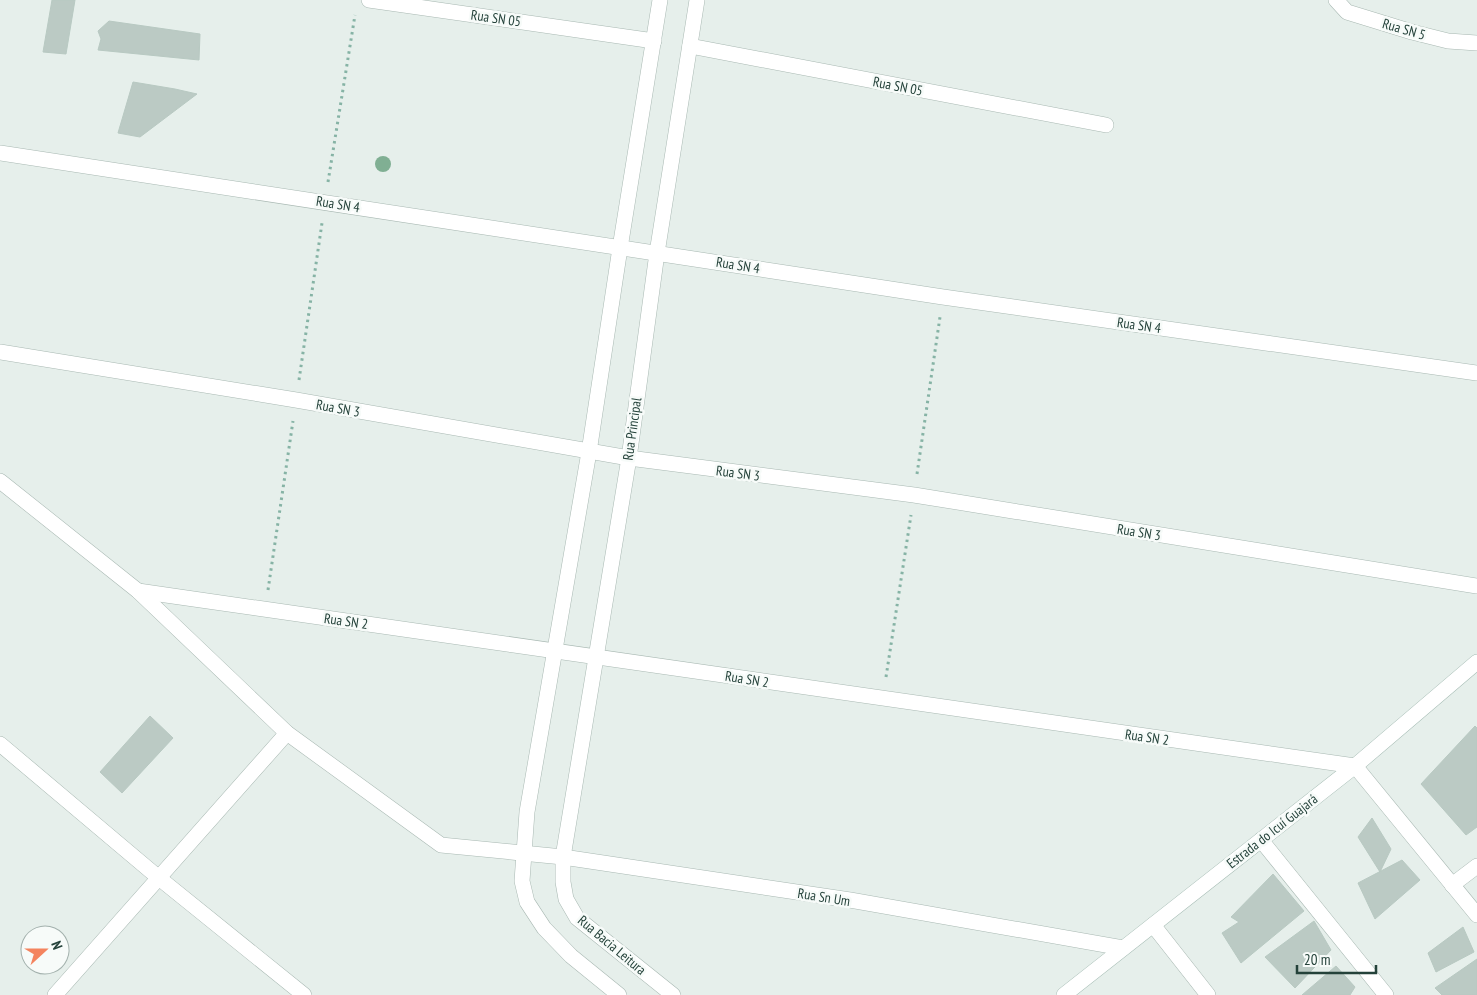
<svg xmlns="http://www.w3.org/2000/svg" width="1477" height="995" viewBox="0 0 1477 995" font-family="'PT Sans Narrow',sans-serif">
<rect width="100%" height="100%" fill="#e6efeb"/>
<g fill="#bbcac4" stroke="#b8c9c2">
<path d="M52 0H75L66 54 43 52Z"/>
<path d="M109 21 200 34 199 60 98 50 101 39 98 31Z"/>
<path d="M133 82 175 89 197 94 140 137 118 133Z"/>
<path d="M150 716 173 738 122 793 100 772Z"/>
<path d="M1475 726 1477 728V827L1466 835 1421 784Z"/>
<path d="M1372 818 1391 849 1380 872 1358 837Z"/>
<path d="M1402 860 1420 880 1375 919 1358 883Z"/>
<path d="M1273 874 1304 911 1241 963 1222 933 1239 922 1231 917Z"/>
<path d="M1314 921 1331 950 1295 988 1265 957Z"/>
<path d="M1463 927 1474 952 1436 972 1428 953Z"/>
<path d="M1477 959V995H1442L1435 988Z"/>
<path d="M1336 966 1355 987 1350 995H1302Z"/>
</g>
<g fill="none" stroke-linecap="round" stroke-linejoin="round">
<defs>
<g id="street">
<path d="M369 0 654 41"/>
<path d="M1336 0 1347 12 1412 32 1448 41 1477 43"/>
<path d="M690 46 1106 125"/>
<path d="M0 153 943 297 1477 373"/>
<path d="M0 352 296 400 629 458 914 495 1477 586"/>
<path d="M0 481 138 591 287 733 441 845 563 857 850 900 1123 948"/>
<path d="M138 591 1355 766 1477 915"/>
<path d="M0 744 159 878 304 995"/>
<path d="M1261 840 1386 995"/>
<path d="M1452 885 1477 866"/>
<path d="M1153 925 1208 995"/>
<path d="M55 995 287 733"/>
<path d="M619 995 571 956 544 928 527 902 522 881 527 812 589 452 620 248 660 0"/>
<path d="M673 995 577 918 566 899 563 882V857L629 458 657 253 697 0"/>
</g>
<path id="secondary" d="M1064 995 1355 766 1477 662"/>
</defs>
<use href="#street" stroke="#a8b8b2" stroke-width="16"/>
<use href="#secondary" stroke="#a4bbb3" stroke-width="16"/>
<g stroke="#86b3a5" stroke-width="3" stroke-dasharray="2.5 4" stroke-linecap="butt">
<path d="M328 182 355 15"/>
<path d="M299 380 322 223"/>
<path d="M917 474 940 317"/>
<path d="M268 590 293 421"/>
<path d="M886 677 911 515"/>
</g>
<use href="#street" stroke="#fff" stroke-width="15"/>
<use href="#secondary" stroke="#fff" stroke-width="15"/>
</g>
<circle fill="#80af93" cx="383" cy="164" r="8"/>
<g text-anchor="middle" stroke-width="5" stroke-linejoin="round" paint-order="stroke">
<g font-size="14" fill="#24423a" stroke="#f7fbf9">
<text transform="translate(496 18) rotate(8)" y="5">Rua SN 05</text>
<text transform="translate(1404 29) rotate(16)" y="5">Rua SN 5</text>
<text transform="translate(898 86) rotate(11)" y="5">Rua SN 05</text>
<text transform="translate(338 204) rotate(9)" y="5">Rua SN 4</text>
<text transform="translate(738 265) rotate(9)" y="5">Rua SN 4</text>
<text transform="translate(1139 325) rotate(8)" y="5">Rua SN 4</text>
<text transform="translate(338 408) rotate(10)" y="5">Rua SN 3</text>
<text transform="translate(632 429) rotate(-82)" y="5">Rua Principal</text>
<text transform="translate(738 473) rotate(7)" y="5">Rua SN 3</text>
<text transform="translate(1139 532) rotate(9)" y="5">Rua SN 3</text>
<text transform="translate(346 621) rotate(8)" y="5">Rua SN 2</text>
<text transform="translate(747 679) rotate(9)" y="5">Rua SN 2</text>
<text transform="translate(1147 737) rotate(8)" y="5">Rua SN 2</text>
<text transform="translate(1272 831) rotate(-38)" y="5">Estrada do Icuí Guajará</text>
<text transform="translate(824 897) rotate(9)" y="5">Rua Sn Um</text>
<text transform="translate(612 945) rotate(40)" y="5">Rua Bacia Leitura</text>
</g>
</g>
<g transform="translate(45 950) rotate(69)"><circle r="24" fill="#f7fbf9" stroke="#a3b1ad"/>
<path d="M0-4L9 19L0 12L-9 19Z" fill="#f4845f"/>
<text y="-8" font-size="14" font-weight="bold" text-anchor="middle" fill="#24423a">N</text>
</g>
<path d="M1297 965v8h79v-8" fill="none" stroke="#24423a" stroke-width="2.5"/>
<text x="1304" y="965" font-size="15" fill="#24423a" stroke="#f7fbf9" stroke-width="4" paint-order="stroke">20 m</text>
</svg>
